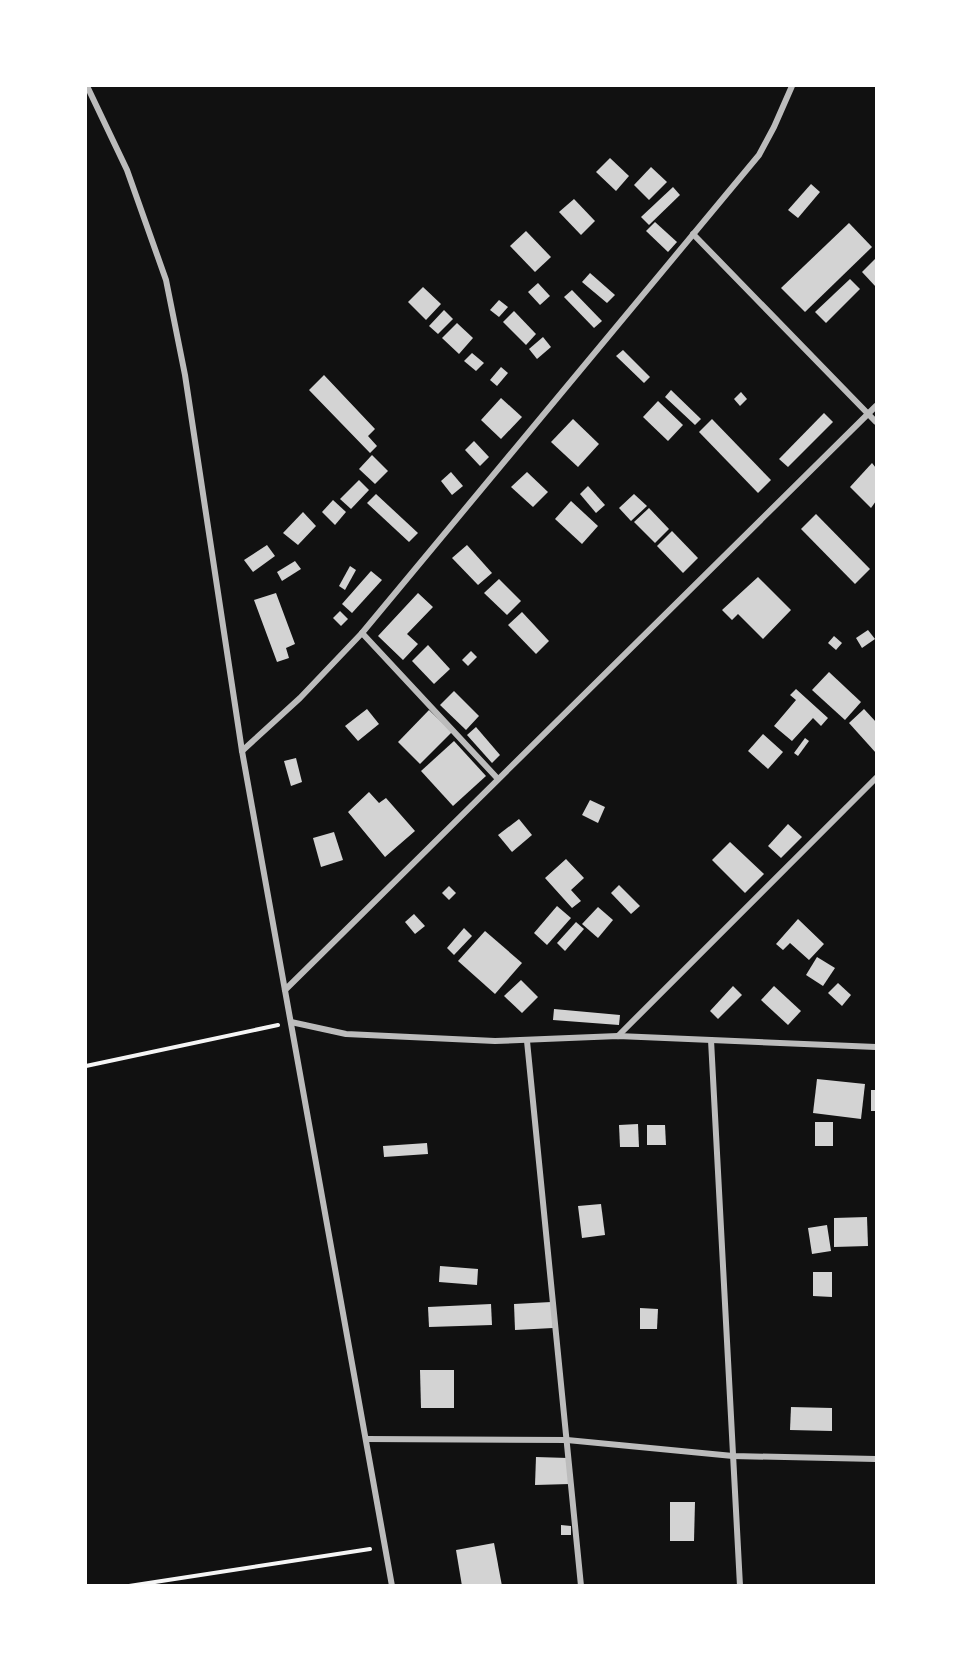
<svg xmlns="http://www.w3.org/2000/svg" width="962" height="1671" viewBox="0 0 962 1671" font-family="'Titillium Web',sans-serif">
<rect width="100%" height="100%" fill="#111"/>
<g fill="#d3d3d3">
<path d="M610 158 629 176 616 191 596 172Z"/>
<path d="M651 167 667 182 649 200 634 185Z"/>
<path d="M811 184 820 192 798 218 788 210Z"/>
<path d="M673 187 680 195 649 225 641 217Z"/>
<path d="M574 199 595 221 581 235 559 212Z"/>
<path d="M655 222 677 242 668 252 646 231Z"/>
<path d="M849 223 872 247 805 312 781 288Z"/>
<path d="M526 231 551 257 535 272 510 246Z"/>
<path d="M876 258V287L862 272Z"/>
<path d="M590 273 615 295 607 303 582 282Z"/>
<path d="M850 279 860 289 826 323 815 312Z"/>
<path d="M538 283 550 296 540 305 528 292Z"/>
<path d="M423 287 441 304 426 320 408 302Z"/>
<path d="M572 290 602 321 594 328 564 297Z"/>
<path d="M499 300 508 307 499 317 490 310Z"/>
<path d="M444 310 453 319 438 334 429 326Z"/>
<path d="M514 311 536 334 526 345 503 322Z"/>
<path d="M457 323 473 338 459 354 442 338Z"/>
<path d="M543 337 551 347 537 359 529 349Z"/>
<path d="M623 350 650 377 644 383 616 356Z"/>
<path d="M472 353 484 363 476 371 464 361Z"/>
<path d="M501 367 508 373 497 386 490 380Z"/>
<path d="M324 375 375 429 368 436 377 446 370 453 309 390Z"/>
<path d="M671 390 701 419 695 425 665 397Z"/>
<path d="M741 392 747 399 740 406 734 399Z"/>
<path d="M501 398 522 417 501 439 481 420Z"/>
<path d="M658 401 683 425 668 441 643 417Z"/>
<path d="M824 413 833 422 788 467 779 459Z"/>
<path d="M573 419 599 444 578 467 551 442Z"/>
<path d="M712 419 771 480 758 493 699 432Z"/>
<path d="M474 441 489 457 480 466 465 450Z"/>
<path d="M372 455 388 471 375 484 359 469Z"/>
<path d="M872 463 876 468V501L871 508 850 487Z"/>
<path d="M451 472 463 486 452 495 441 481Z"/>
<path d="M527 472 548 492 533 507 511 487Z"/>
<path d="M359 480 369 490 351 509 340 499Z"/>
<path d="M588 486 605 505 596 513 580 494Z"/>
<path d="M376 494 418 533 409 542 367 503Z"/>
<path d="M634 494 647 506 631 521 619 508Z"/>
<path d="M333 500 346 512 335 525 322 512Z"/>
<path d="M571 501 598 526 582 544 555 519Z"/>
<path d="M649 508 669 529 655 543 634 522Z"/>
<path d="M303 512 316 526 298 545 283 533Z"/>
<path d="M816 514 870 569 855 584 801 529Z"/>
<path d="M672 531 698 558 683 573 657 546Z"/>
<path d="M267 545 275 556 253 572 244 560Z"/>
<path d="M467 545 492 573 478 585 452 558Z"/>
<path d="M295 561 301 569 282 581 277 572Z"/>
<path d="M350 566 356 570 345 590 339 586Z"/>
<path d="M371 571 382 580 352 613 342 604Z"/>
<path d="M758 577 791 610 763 639 738 614 732 620 722 610Z"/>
<path d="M499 579 521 601 507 615 484 593Z"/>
<path d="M276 593 295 644 286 648 289 658 277 662 254 600Z"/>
<path d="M418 593 433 607 407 634 418 644 403 660 378 636Z"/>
<path d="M340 611 348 619 341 626 333 618Z"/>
<path d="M522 612 549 641 536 654 508 625Z"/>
<path d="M868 630 875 639 862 648 856 638Z"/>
<path d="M834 636 842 643 836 650 828 643Z"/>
<path d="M428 645 450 669 434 684 412 661Z"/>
<path d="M471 651 477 657 468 666 462 660Z"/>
<path d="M829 672 861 702 845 720 812 690Z"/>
<path d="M796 689 828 718 821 726 813 718 792 741 774 726 796 700 790 695Z"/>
<path d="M454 691 479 716 466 730 440 705Z"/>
<path d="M367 709 379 724 358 741 345 726Z"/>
<path d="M864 709 876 722V753L849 723Z"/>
<path d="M429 710 452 732 420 764 398 742Z"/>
<path d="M476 727 500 755 492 763 467 735Z"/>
<path d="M763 734 783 752 768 769 748 751Z"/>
<path d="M805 738 809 741 798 756 794 753Z"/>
<path d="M454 741 486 776 453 806 421 771Z"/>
<path d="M296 758 302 782 291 786 284 761Z"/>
<path d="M369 792 379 803 386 798 415 831 385 857 348 812Z"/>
<path d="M590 800 605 807 598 823 582 815Z"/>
<path d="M519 819 532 835 512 852 498 835Z"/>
<path d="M788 824 802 837 781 858 768 846Z"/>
<path d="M334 832 343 860 321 867 313 838Z"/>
<path d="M730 842 764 874 745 893 712 860Z"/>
<path d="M566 859 584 878 571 890 581 901 572 908 545 878Z"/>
<path d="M619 885 640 906 631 914 611 893Z"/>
<path d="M449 886 456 893 449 900 442 893Z"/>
<path d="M557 906 571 918 547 945 534 933Z"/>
<path d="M598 907 613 920 598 938 582 924Z"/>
<path d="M414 914 425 926 415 934 405 922Z"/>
<path d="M798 919 824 944 809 960 790 943 783 950 776 944Z"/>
<path d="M576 922 584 929 565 951 557 943Z"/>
<path d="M464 928 472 936 454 955 447 948Z"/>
<path d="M485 931 522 963 495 994 458 961Z"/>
<path d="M817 957 835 968 823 986 806 975Z"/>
<path d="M521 980 538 997 522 1013 504 996Z"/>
<path d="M838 983 851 995 842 1006 828 993Z"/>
<path d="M733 986 742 995 718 1019 710 1011Z"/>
<path d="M774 986 801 1011 788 1025 761 1000Z"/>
<path d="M554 1009 620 1015 619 1025 553 1020Z"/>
<path d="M817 1079 865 1084 861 1119 813 1113Z"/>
<rect x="871" y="1090" width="5" height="21"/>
<rect x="815" y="1122" width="18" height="24"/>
<path d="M638 1124 639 1147H620L619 1125Z"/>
<path d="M647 1125H665L666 1145H647Z"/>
<path d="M427 1143 428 1154 384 1157 383 1146Z"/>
<path d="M601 1204 605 1235 582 1238 578 1206Z"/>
<path d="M867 1217 868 1246 834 1247V1218Z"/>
<path d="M827 1225 831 1251 812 1254 808 1228Z"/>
<path d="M440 1266 478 1269 477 1285 439 1282Z"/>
<path d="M813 1272H832V1297L813 1296Z"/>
<path d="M551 1302 553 1328 515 1330 514 1304Z"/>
<path d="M491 1304 492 1325 429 1327 428 1307Z"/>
<path d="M640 1308 658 1309 657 1329H640Z"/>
<path d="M420 1370H454V1408H421Z"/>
<path d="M791 1407 832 1408V1431L790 1430Z"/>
<path d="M536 1457 568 1458 570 1484 535 1485Z"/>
<path d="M670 1502H695L694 1541H670Z"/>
<path d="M561 1525 571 1526V1535H561Z"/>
<path d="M494 1543 502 1586H462L456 1550Z"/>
</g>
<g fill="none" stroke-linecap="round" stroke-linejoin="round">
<g stroke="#f5f5f5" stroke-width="4">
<path d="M86 1066 278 1025"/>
<path d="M129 1586 370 1549"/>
</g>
<g stroke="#bcbcbc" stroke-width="6">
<path d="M87 86 127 170 166 280 185 375 242 751 392 1586"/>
<path d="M693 234 876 422"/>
<path d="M362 633 498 779"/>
<path d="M242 751 300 698 362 633 759 155 774 127 792 86"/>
<path d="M285 990 876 406"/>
<path d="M291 1022 346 1034 495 1041 618 1036 876 1047"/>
<path d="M618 1036 876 778"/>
<path d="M711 1040 740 1586"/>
<path d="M527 1041 581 1586"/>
<path d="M366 1439 567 1440 733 1456 876 1459"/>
</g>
</g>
<rect width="962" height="1671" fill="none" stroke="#ffffff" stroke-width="174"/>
</svg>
